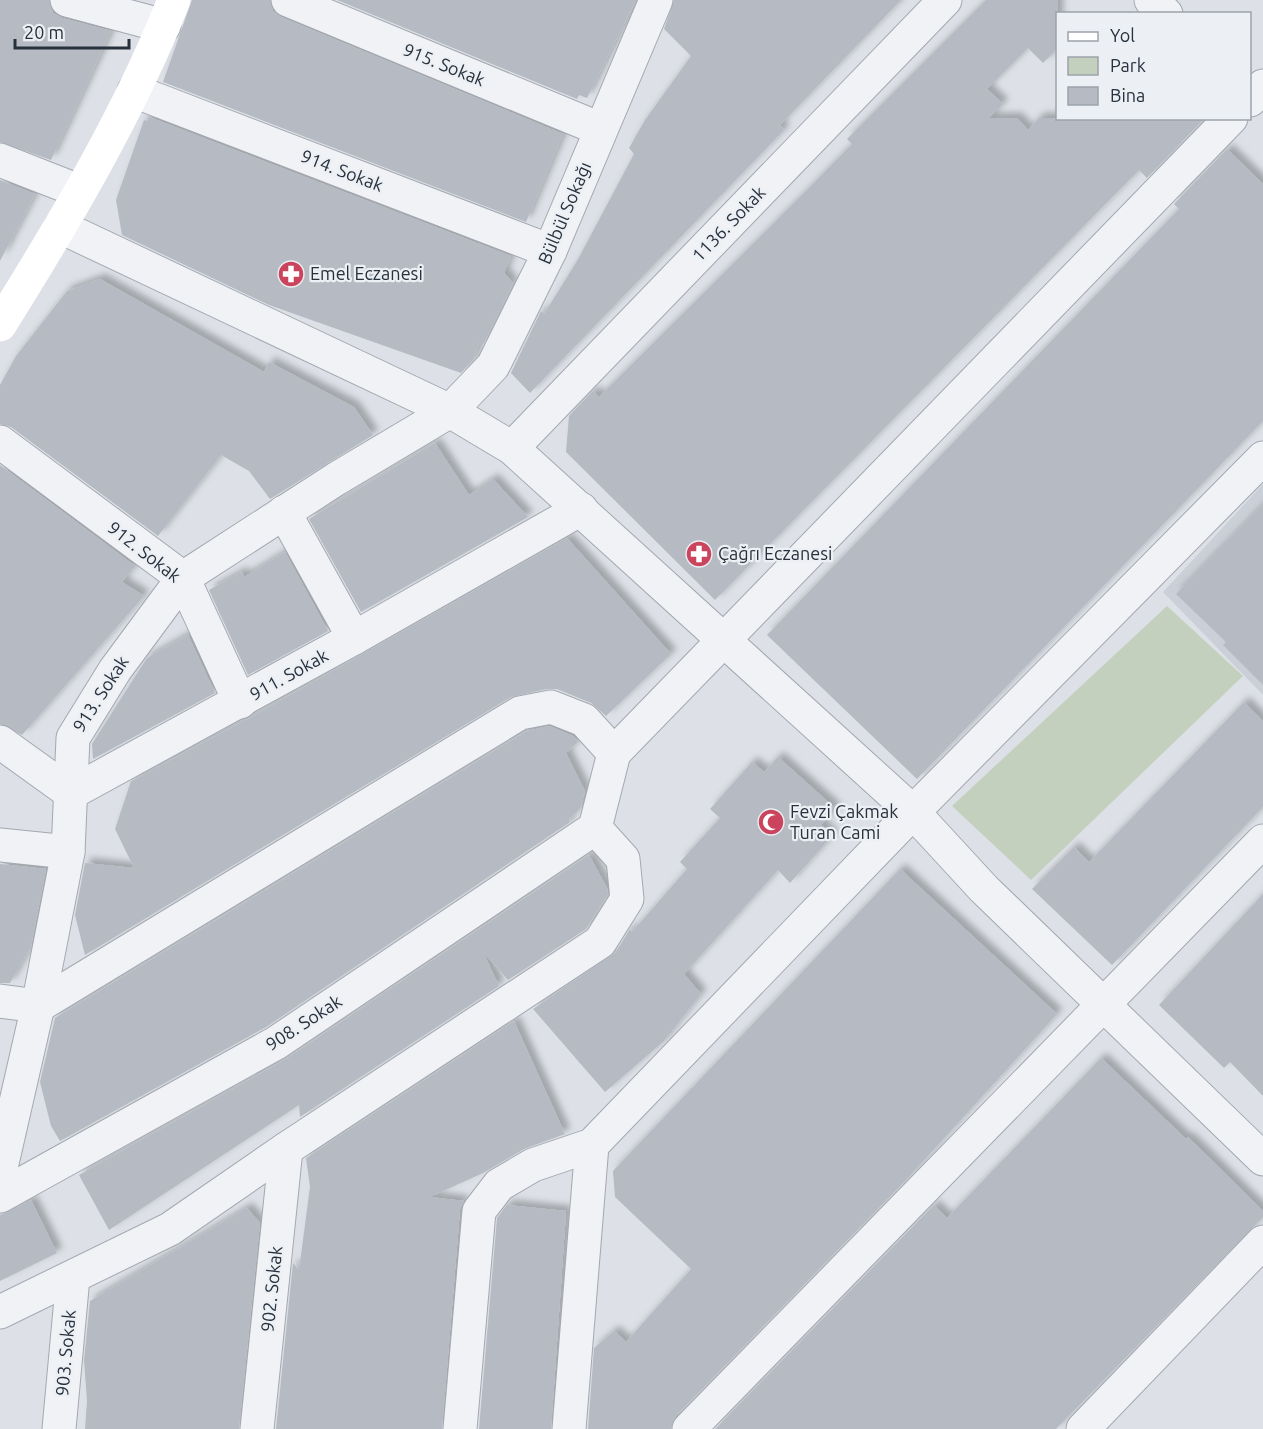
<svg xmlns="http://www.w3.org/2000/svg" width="1263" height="1429" viewBox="0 0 1263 1429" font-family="Ubuntu,sans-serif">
<defs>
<filter id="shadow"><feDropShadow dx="5.5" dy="-5.5" stdDeviation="3" flood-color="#0004"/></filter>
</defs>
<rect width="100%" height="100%" fill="#dde1e7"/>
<path fill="#cbd0d8" d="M1263 484V695L1163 592Z"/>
<path fill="#c4d0be" d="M1167 606 1243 676 1031 880 952 806Z"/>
<g fill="#b5bac3" filter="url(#shadow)">
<path d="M0 0H49L53 13 62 18 111 31 51 160 0 142Z"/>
<path d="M192 0H270L273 11 281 17 563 134 526 222 163 82Z"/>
<path d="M337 0H636L587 98 579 95 577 99Z"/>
<path d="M674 0H901L780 125 784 130 530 393 511 373 541 311 544 314 577 261 634 154 629 148 645 120 691 56 664 29Z"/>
<path d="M986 0H1058V48L1043 63 1028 48 987 89 1003 104 989 118H1017L1028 130 1039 118H1197L1201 122 1147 178 1139 170 715 600 566 452 569 416 593 391 599 397 796 201 852 144 847 139Z"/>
<path d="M149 117 511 256 504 273 513 283 483 345 480 342 473 360 461 373 269 305 122 235 116 200 144 120 147 121Z"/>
<path d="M1227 149 1263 184V421L917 779 767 635 1179 209 1174 204Z"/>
<path d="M0 180 35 194 0 261Z"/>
<path d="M100 279 264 372 269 362 354 407 373 435 270 499 249 471 221 455 158 536 11 427 0 424V385L16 356 67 291Z"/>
<path d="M435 443 469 495 493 479 528 517 361 612 309 519Z"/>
<path d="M0 465 135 566 122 582 144 596 22 735 0 724Z"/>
<path d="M1263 505V685L1223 645 1226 642 1176 594Z"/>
<path d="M567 538 671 654 606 716 591 703 557 689H547L511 697 85 955 75 915 85 863 134 868 115 829 131 781 248 719Z"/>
<path d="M285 552 328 631 248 675 209 590 242 572 244 577Z"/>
<path d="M188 635 215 693 93 759 92 744 147 658Z"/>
<path d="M1244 702 1263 721V807L1112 965 1032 889 1074 847 1089 862Z"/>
<path d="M549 726 573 736 578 742 566 753 585 791 580 809 569 819 570 822 266 1027 60 1141 51 1126 40 1082 55 1018 527 731Z"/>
<path d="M778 757 836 809 821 825 833 835 790 883 778 870 684 974 701 994 664 1041 605 1092 533 1009 616 952 630 929 632 932 687 869 680 862 720 818 710 809 752 762 764 772Z"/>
<path d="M589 855 607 888 608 894 586 929 508 980 483 952 499 986 300 1117 299 1105 109 1230 79 1175 286 1059Z"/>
<path d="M0 864 46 869 31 946 10 983H0Z"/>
<path d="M900 869 1057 1014 907 1179 676 1416 671 1429H588L594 1348 614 1331 626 1342 691 1269 615 1197 613 1171Z"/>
<path d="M1263 894V1096L1230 1062 1224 1068 1159 1005Z"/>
<path d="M514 1021 565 1134 524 1149 485 1172 430 1197 464 1201 460 1209 442 1429H276L293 1263 299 1270 310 1187 306 1158Z"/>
<path d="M1101 1058 1186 1139 1188 1137 1263 1211V1217L1056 1429H715L934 1205 947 1218Z"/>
<path d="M31 1200 57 1253 0 1281V1215Z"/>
<path d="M507 1205 566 1211 551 1429H479L497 1218Z"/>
<path d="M247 1208 260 1223 239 1429H85L87 1401 84 1360 90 1301Z"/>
</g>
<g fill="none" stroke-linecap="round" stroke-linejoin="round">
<defs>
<g id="street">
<path d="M67 0 164 26"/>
<path d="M288 0 600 129"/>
<path d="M1151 0 1166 14"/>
<path d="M134 91 550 251"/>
<path d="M1250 100 1263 86"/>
<path d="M0 160 79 191"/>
<path d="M61 227 450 411 512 448 913 812 984 889 1263 1159"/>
<path d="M0 442 183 578 240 702"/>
<path d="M512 448 945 0"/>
<path d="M284 512 354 638"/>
<path d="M0 742 71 793 354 638 581 509"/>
<path d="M614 753 1231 118"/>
<path d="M0 845 68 852"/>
<path d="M0 1001 38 1006 520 713 551 707 584 720 614 753 595 828 623 859 627 899 600 942 286 1149 170 1229 0 1312"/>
<path d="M0 1172 38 1006 68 852 73 738 115 670 183 578 336 479 450 411 493 366 550 251 656 0"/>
<path d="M0 1196 276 1043 595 828"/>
<path d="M59 1429 73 1277"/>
<path d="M257 1429 286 1149"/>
<path d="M460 1429 479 1211 499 1185 533 1165 592 1145 913 812 1263 458"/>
<path d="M569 1429 592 1145"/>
<path d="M689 1429 1263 841"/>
<path d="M1083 1429 1263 1242"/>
</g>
</defs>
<use href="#street" stroke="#a3a8b1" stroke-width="35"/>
<use href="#street" stroke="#f0f2f5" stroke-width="33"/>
<path stroke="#fff" stroke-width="33" d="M0 325C65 221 129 114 174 0"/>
</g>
<defs>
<symbol id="pharmacy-disc" viewBox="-11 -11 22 22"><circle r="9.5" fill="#c9445c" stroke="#ecf0f4"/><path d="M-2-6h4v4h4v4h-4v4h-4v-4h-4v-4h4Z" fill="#fff"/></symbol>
<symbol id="mosque-disc" viewBox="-11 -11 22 22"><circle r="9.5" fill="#c9445c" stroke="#ecf0f4"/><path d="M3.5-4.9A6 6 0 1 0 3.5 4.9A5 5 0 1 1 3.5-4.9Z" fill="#fff"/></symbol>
</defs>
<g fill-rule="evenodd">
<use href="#pharmacy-disc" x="276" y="259" width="30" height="30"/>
<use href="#pharmacy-disc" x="684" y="539" width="30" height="30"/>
<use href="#mosque-disc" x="756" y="807" width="30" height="30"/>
</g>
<g text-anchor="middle" stroke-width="4.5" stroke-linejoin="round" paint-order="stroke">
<g font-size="18" fill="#27303d" stroke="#ecf0f4">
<text transform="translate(444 65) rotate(22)" y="6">915. Sokak</text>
<text transform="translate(342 171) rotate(21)" y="6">914. Sokak</text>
<text transform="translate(565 213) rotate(-67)" y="6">Bülbül Sokağı</text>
<text transform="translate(729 224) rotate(-46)" y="6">1136. Sokak</text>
<text transform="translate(144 552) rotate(38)" y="6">912. Sokak</text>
<text transform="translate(289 675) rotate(-29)" y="6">911. Sokak</text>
<text transform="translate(101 694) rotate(-57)" y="6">913. Sokak</text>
<text transform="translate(304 1023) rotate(-33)" y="6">908. Sokak</text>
<text transform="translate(272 1289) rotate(-84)" y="6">902. Sokak</text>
<text transform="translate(66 1353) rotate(-85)" y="6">903. Sokak</text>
</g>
<g font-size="18" fill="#27303d" stroke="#ecf0f4" text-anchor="start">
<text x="310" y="280">Emel Eczanesi</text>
<text x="718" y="560">Çağrı Eczanesi</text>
<text x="790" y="818">Fevzi Çakmak<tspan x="790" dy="21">Turan Cami</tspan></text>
</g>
</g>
<rect x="1056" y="12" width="195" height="108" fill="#ecf0f4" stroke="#9da3ab" stroke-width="1.5"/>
<rect x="1068" y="32" width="30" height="9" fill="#ffffff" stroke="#9da3ab" stroke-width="1.5"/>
<text x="1110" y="42" font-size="18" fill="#27303d">Yol</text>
<rect x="1068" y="57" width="30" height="18" fill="#c4d0be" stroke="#9da3ab" stroke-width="1.5"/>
<text x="1110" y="72" font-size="18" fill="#27303d">Park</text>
<rect x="1068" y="87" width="30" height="18" fill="#b5bac3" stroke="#9da3ab" stroke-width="1.5"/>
<text x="1110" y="102" font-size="18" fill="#27303d">Bina</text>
<path d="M15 39v9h114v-9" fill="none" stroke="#27303d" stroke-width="3"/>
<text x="24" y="39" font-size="18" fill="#27303d" stroke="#ecf0f4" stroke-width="4.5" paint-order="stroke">20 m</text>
</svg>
